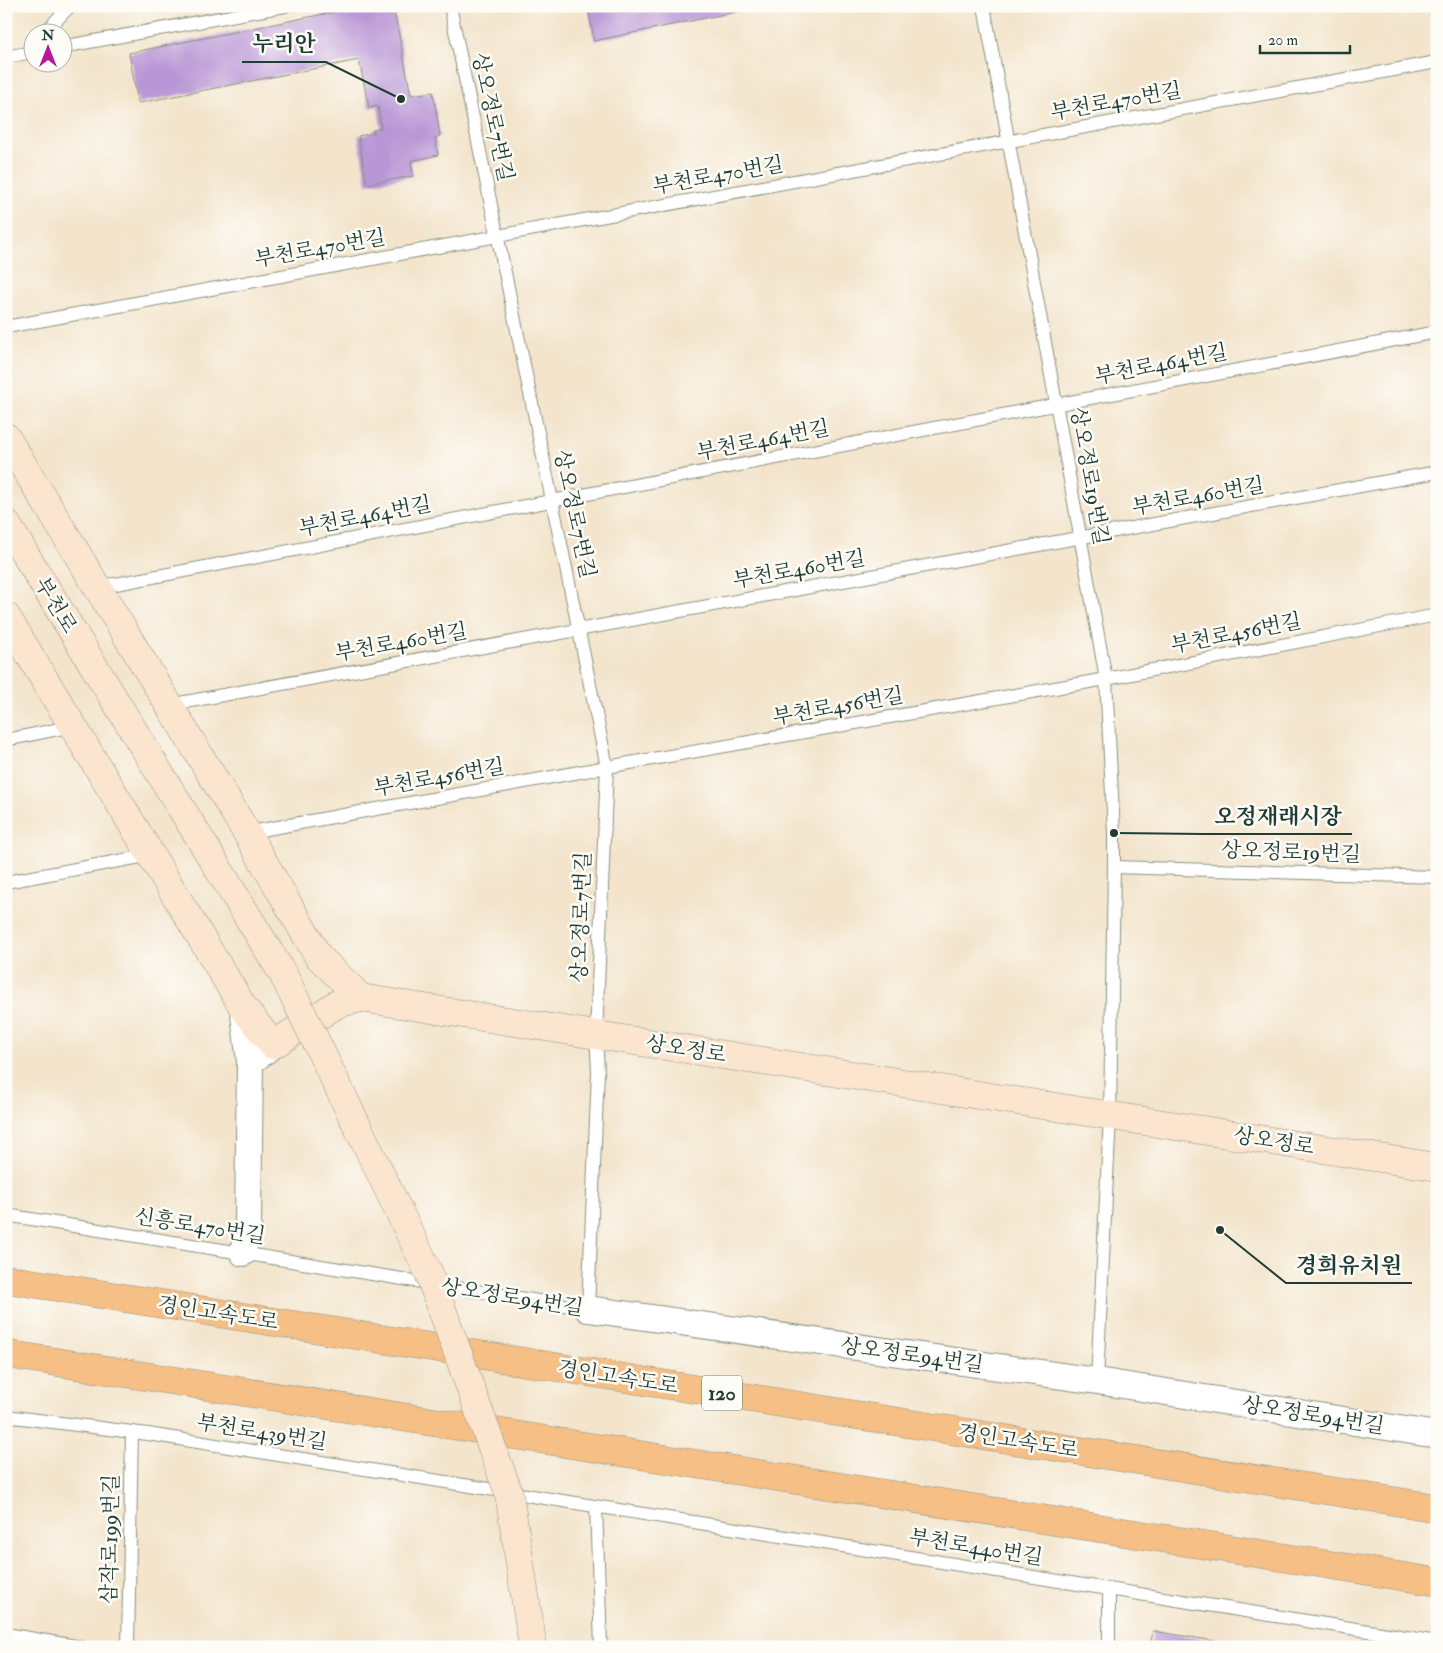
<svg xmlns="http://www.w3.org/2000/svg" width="1443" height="1653" viewBox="0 0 1443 1653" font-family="'IM FELL Double Pica','Noto Serif KR',serif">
<rect width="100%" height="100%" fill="#fdfcf7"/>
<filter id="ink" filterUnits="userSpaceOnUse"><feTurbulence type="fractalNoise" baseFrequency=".02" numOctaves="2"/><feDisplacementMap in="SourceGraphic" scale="10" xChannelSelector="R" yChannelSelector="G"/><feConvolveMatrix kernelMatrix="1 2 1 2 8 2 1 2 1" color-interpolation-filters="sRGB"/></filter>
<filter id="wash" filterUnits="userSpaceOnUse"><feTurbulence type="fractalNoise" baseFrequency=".0096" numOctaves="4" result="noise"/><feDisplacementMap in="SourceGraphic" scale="20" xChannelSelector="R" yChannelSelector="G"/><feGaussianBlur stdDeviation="1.12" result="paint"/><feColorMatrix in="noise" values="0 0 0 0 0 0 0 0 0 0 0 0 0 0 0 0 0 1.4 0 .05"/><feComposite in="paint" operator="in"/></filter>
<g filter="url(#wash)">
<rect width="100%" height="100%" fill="#f3e4cb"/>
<g id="blocks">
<g fill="#b996d5">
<path d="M364 6H393L411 95 433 92 440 136 435 138 438 155 411 161 413 176 367 184 358 136 374 133 373 130 381 128 378 106 369 108 359 60 138 103 129 53Z"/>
<path d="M588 6H758V7L594 41Z"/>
<path d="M1153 1631 1246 1646V1647H1150Z"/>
</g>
</g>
</g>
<g filter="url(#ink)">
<use href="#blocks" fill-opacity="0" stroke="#899080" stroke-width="1"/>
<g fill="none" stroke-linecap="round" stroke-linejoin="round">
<defs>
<g id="lane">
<path d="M984 6 1106 679 1114 833V867L1110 1116 1097 1381"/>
<path d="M45 32 70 6"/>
<path d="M62 47 285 6"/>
<path d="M6 57 32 52"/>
<path d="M6 327 1437 62"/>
<path d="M96 585 116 584 1437 332"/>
<path d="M169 705 1437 472"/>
<path d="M6 740 73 726"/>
<path d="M245 830 256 831 607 767 1106 679 1437 615"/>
<path d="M1114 867 1437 877"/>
<path d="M6 882 151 855"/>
<path d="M6 1215 588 1309 598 1072 596 1035 607 767 450 6"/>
<path d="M6 1416 148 1434 1437 1642"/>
<path d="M596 1506 601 1647"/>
<path d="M1109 1589V1647"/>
<path d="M6 1634 81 1647"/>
<path d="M128 1647 132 1432"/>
</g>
<g id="street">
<path d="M243 1007 250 1062"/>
<path d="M243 1253 248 1224 250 1062 273 1045"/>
<path d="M588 1309 1097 1381 1437 1435"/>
</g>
<g id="secondary">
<path d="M6 437 245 830 318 956 361 998"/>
<path d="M6 523 283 974"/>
<path d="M6 616 243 1007 273 1045 337 1004 361 998 1437 1167"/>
</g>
<g id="highway">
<path d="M6 1279 1437 1508"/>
<path d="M6 1354 1437 1582"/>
</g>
</defs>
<use href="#lane" stroke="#899080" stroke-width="14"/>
<use href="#street" stroke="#899080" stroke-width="28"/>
<use href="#secondary" stroke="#899080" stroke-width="29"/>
<use href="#highway" stroke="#899080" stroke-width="29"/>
<use href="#lane" stroke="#fff" stroke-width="12"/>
<use href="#street" stroke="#fff" stroke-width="26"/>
<use href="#secondary" stroke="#fbe5cf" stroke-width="28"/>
<use href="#highway" stroke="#f5bf86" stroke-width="28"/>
<defs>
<path id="secondary-bridge" d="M283 974 428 1271 509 1494 533 1647"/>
</defs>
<use href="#secondary-bridge" stroke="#899080" stroke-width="29" stroke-linecap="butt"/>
<use href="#secondary-bridge" stroke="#fbe5cf" stroke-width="28"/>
</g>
</g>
<g text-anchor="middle" stroke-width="5" stroke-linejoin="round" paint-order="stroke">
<rect fill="#fdfcf7" stroke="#62766e" stroke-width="1" x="702" y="1375.5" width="40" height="35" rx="4"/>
<g font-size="20" font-weight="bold" fill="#1f3d34">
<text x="722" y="1400">120</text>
</g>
<g font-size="21" fill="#1f3d34" stroke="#fdfcf7">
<text transform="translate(1116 101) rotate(-10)" y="7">부천로470번길</text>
<text transform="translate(493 117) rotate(78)" y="7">상오정로7번길</text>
<text transform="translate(718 175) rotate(-10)" y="7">부천로470번길</text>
<text transform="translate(320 248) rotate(-10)" y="7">부천로470번길</text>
<text transform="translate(1161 364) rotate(-11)" y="7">부천로464번길</text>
<text transform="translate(763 440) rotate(-11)" y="7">부천로464번길</text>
<text transform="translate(1090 476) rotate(80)" y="7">상오정로19번길</text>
<text transform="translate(1198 496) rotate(-10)" y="7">부천로460번길</text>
<text transform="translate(575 514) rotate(78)" y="7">상오정로7번길</text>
<text transform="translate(365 516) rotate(-11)" y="7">부천로464번길</text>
<text transform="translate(799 569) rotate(-10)" y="7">부천로460번길</text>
<text transform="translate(56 605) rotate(59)" y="7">부천로</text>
<text transform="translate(1236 633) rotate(-11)" y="7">부천로456번길</text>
<text transform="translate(401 642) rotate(-10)" y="7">부천로460번길</text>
<text transform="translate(838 706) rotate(-10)" y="7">부천로456번길</text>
<text transform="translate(439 777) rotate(-10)" y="7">부천로456번길</text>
<text transform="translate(1291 852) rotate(2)" y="7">상오정로19번길</text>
<text transform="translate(581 917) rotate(-88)" y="7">상오정로7번길</text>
<text transform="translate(686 1049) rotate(9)" y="7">상오정로</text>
<text transform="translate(1274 1141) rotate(9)" y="7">상오정로</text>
<text transform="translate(200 1226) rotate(9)" y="7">신흥로470번길</text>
<text transform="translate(512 1297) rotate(9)" y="7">상오정로94번길</text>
<text transform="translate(218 1313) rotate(9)" y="7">경인고속도로</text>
<text transform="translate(912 1355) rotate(8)" y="7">상오정로94번길</text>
<text transform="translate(618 1377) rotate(9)" y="7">경인고속도로</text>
<text transform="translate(1313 1415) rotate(9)" y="7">상오정로94번길</text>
<text transform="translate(262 1432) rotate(9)" y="7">부천로439번길</text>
<text transform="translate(1018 1441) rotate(9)" y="7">경인고속도로</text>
<text transform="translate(110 1539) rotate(-89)" y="7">삼작로199번길</text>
<text transform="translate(976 1547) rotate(9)" y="7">부천로440번길</text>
</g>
</g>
<path fill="none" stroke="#1f3d34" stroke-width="2" d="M401 99L326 62H242M1114 833L1204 834H1352M1220 1230L1286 1283H1412"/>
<g fill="#1f3d34" stroke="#fdfcf7" stroke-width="2">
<circle cx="401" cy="99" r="5"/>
<circle cx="1114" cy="833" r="5"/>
<circle cx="1220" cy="1230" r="5"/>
</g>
<g font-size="22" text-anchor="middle" font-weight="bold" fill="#1f3d34" stroke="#fdfcf7" stroke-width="5" stroke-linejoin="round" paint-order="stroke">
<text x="284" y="51">누리안</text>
<text x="1278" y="824">오정재래시장</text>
<text x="1349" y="1273">경희유치원</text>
</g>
<rect width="1443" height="1653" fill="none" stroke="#fdfcf7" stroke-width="25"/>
<g transform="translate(48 48)"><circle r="24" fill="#fdfcf7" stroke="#a4b0a9"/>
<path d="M0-4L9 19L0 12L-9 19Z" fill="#b5179e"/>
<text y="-8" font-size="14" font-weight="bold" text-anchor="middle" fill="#1f3d34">N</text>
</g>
<path d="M1260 45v8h90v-8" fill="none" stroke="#1f3d34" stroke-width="2.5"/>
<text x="1268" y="45" font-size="15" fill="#1f3d34" stroke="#fdfcf7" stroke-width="4" paint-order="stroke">20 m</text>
</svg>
